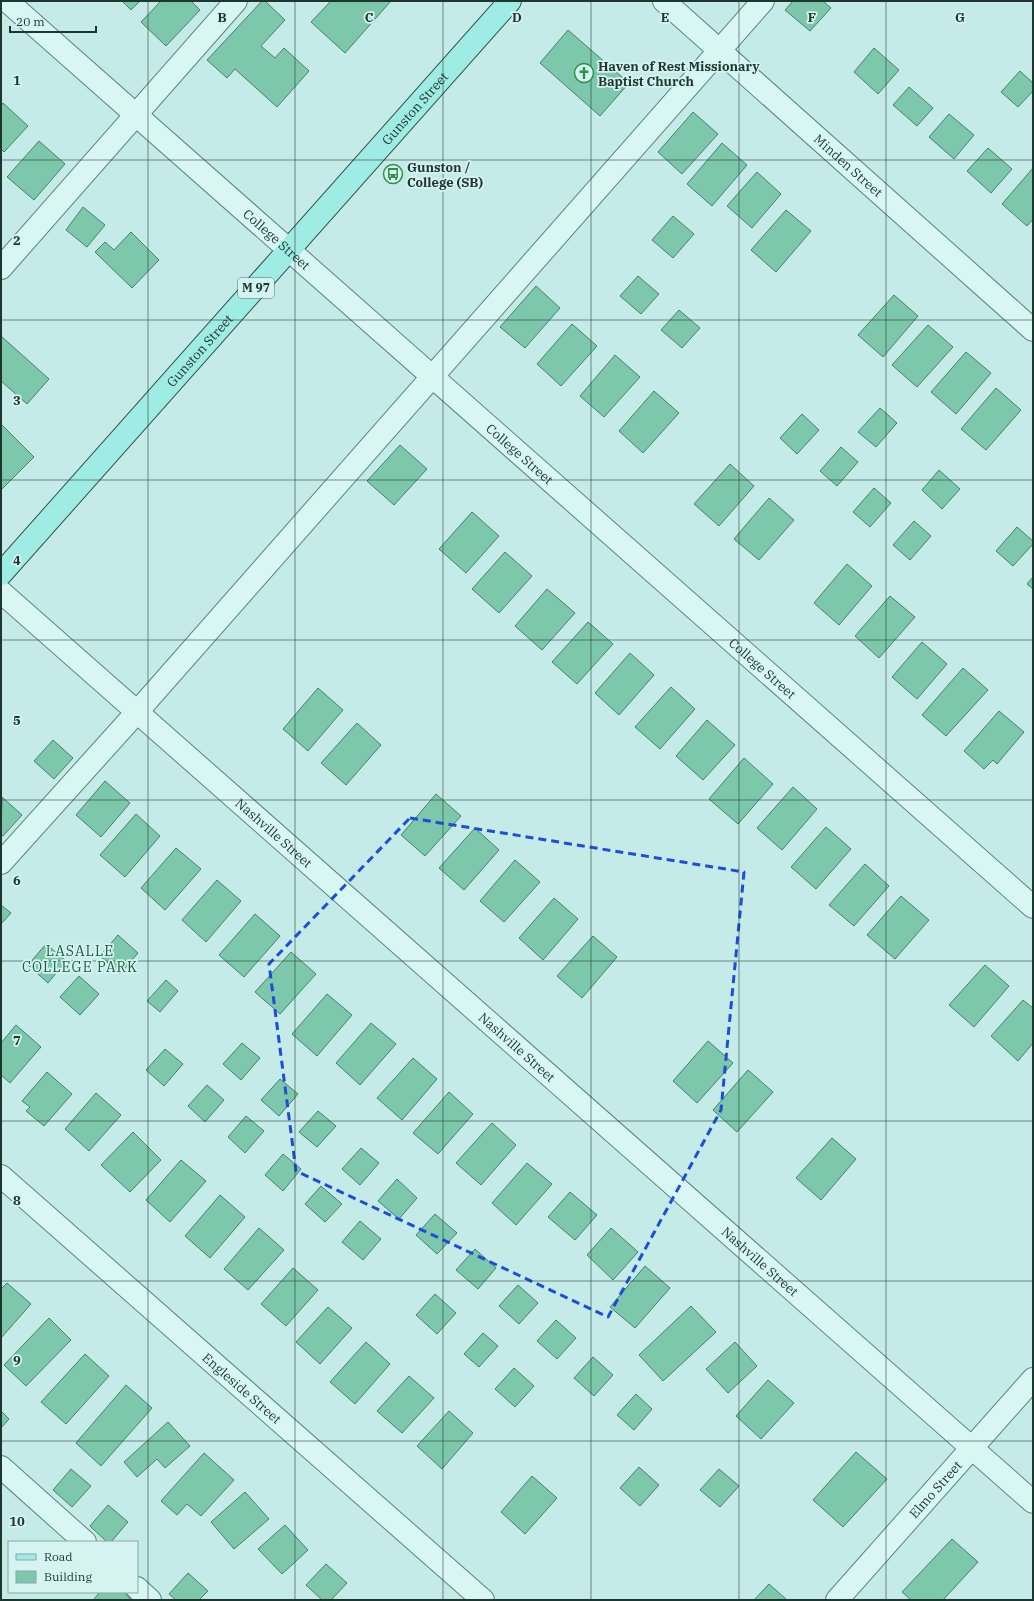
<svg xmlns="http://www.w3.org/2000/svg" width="1034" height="1601" viewBox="0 0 1034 1601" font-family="'IBM Plex Serif',serif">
<rect width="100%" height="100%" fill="#c5ebe8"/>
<g fill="#7dc7ac" stroke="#44826a">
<path d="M122 1H140L131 10Z"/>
<path d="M161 1H191L200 10 166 46 141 22Z"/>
<path d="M262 1H265L285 20 261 46 275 58 284 48 309 71 277 107 235 69 227 78 207 60Z"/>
<path d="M331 1H391L345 53 311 22Z"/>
<path d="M793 1H823L831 8 810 31 785 10Z"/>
<path d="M568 30 629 83 600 116 540 63Z"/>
<path d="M874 48 899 70 878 94 854 72Z"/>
<path d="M1020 71 1033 83V91L1018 107 1001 92Z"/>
<path d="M909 87 933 108 917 126 893 105Z"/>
<path d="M3 103 28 126 4 152 1 149V106Z"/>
<path d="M693 112 718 134 682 174 658 152Z"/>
<path d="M949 114 974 135 954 159 929 137Z"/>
<path d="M39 141 65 164 34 200 7 177Z"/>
<path d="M722 143 747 165 712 206 687 184Z"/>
<path d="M988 148 1012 169 991 193 967 171Z"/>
<path d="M1033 168V219L1027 226 1002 204Z"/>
<path d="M757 172 781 194 752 228 727 206Z"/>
<path d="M83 207 105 225 87 247 66 230Z"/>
<path d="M786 210 811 231 776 272 751 250Z"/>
<path d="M673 216 694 234 673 258 652 240Z"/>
<path d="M131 232 159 260 132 288 95 252 105 242 114 250Z"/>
<path d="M638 276 659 294 641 314 620 296Z"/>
<path d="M536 286 560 308 525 348 500 327Z"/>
<path d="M894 295 918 316 883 357 858 335Z"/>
<path d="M679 310 700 328 682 348 661 330Z"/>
<path d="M572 324 597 346 561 386 537 364Z"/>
<path d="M928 325 953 347 917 387 892 365Z"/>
<path d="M1 336 49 379 27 404 1 381Z"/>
<path d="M966 352 991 373 956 414 931 392Z"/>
<path d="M615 355 640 377 604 417 580 396Z"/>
<path d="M996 388 1021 410 986 450 961 429Z"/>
<path d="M654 391 679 413 643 453 619 431Z"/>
<path d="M880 408 897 423 876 447 858 432Z"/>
<path d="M802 414 819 430 797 454 780 438Z"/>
<path d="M1 424 34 457 1 490Z"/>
<path d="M400 445 427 469 394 505 367 481Z"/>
<path d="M841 447 858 462 837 486 820 471Z"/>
<path d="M730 464 754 486 719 526 694 504Z"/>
<path d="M939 470 960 489 942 509 922 490Z"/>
<path d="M874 488 891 503 870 527 853 512Z"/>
<path d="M769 498 794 520 759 560 734 539Z"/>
<path d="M472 512 499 536 466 573 439 549Z"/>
<path d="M914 521 931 536 910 560 893 545Z"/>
<path d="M1017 527 1033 541V544L1013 566 996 551Z"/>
<path d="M505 552 532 576 499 613 472 589Z"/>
<path d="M847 564 872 586 839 625 814 603Z"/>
<path d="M1033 577V589L1027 584Z"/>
<path d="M547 589 575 613 542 650 515 626Z"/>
<path d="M890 596 915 617 879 658 855 636Z"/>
<path d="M588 622 613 644 577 684 552 662Z"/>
<path d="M922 642 947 664 917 699 892 677Z"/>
<path d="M630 653 654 675 619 715 595 693Z"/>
<path d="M963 668 988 690 946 736 922 715Z"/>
<path d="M671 687 695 709 660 749 635 727Z"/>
<path d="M318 688 343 710 308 751 283 729Z"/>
<path d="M999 711 1024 732 997 764 993 760 984 769 964 751Z"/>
<path d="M707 720 735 745 703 780 676 756Z"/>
<path d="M357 723 381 745 346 785 321 763Z"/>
<path d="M53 740 73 758 54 779 34 761Z"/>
<path d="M744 758 773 784 738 824 709 799Z"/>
<path d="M105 781 130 803 101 837 76 815Z"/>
<path d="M793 787 817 809 782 850 757 828Z"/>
<path d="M436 794 461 816 425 856 401 835Z"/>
<path d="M2 797 22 815 3 836 1 835Z"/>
<path d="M136 814 160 836 125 877 100 855Z"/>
<path d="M826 827 851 849 816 889 791 867Z"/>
<path d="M475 828 499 850 464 890 439 868Z"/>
<path d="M176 848 201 869 165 910 141 888Z"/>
<path d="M515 860 540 882 504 922 480 901Z"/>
<path d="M865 864 889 886 854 926 829 905Z"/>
<path d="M217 880 241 901 206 942 182 920Z"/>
<path d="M901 896 929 920 895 959 867 935Z"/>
<path d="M554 898 578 919 543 960 519 938Z"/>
<path d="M1 905 11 913 1 924Z"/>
<path d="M255 914 280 936 244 977 219 955Z"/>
<path d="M118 935 138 953 120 974 100 956Z"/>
<path d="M593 936 617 957 582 998 557 976Z"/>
<path d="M46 944 66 961 48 983 28 965Z"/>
<path d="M291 952 316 974 280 1014 255 992Z"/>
<path d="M985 965 1009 986 974 1027 949 1005Z"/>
<path d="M79 976 99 994 80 1015 60 997Z"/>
<path d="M166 980 178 991 160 1012 147 1001Z"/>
<path d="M327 994 352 1015 317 1056 292 1034Z"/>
<path d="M1023 1000 1033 1008V1043L1018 1061 991 1036Z"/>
<path d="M371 1023 396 1044 360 1085 336 1063Z"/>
<path d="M16 1025 41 1047 10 1083 1 1075V1043Z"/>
<path d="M708 1041 733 1063 697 1103 673 1081Z"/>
<path d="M242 1043 260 1058 241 1080 223 1064Z"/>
<path d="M165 1049 183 1064 164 1086 146 1070Z"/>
<path d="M413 1058 437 1079 402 1120 377 1098Z"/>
<path d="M748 1070 773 1092 737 1132 713 1110Z"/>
<path d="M47 1072 72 1094 44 1126 26 1111 30 1107 22 1101Z"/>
<path d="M280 1079 298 1094 279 1116 261 1100Z"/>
<path d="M207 1085 224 1100 205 1122 188 1106Z"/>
<path d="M449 1092 473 1114 438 1154 413 1133Z"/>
<path d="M96 1093 121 1115 89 1151 65 1129Z"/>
<path d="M318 1111 336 1126 317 1147 299 1132Z"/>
<path d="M246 1116 264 1131 245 1153 228 1137Z"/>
<path d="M492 1123 516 1145 481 1185 456 1163Z"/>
<path d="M133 1132 161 1160 130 1192 101 1165Z"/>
<path d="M832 1138 856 1159 821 1200 796 1178Z"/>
<path d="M361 1148 379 1163 360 1185 342 1169Z"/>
<path d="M283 1154 301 1169 283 1191 265 1175Z"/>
<path d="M181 1160 206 1181 170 1222 146 1200Z"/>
<path d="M527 1163 552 1184 516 1225 492 1203Z"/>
<path d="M397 1179 417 1198 399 1219 378 1201Z"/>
<path d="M321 1186 342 1204 325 1222 305 1204Z"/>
<path d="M570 1192 597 1215 575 1240 548 1217Z"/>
<path d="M220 1195 245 1217 210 1258 185 1236Z"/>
<path d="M435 1214 457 1233 437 1254 416 1235Z"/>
<path d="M360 1221 381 1239 363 1260 342 1242Z"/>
<path d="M259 1228 284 1250 248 1290 224 1269Z"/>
<path d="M611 1228 638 1252 613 1280 587 1255Z"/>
<path d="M475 1249 496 1268 478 1289 456 1270Z"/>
<path d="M645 1266 670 1288 635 1328 610 1307Z"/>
<path d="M293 1268 318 1290 286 1326 261 1304Z"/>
<path d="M7 1283 31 1304 1 1338V1289Z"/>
<path d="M518 1285 538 1303 519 1324 499 1306Z"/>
<path d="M435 1294 456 1313 437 1334 416 1315Z"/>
<path d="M691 1306 716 1332 663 1381 639 1355Z"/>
<path d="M328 1307 352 1328 320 1364 296 1342Z"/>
<path d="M49 1318 71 1340 26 1386 4 1365Z"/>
<path d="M556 1320 576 1338 557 1359 537 1341Z"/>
<path d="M483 1333 498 1346 479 1367 464 1354Z"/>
<path d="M366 1342 390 1364 355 1404 330 1382Z"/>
<path d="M735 1342 757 1366 728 1393 706 1369Z"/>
<path d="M85 1354 109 1376 66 1424 41 1402Z"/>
<path d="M593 1357 613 1375 594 1396 574 1378Z"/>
<path d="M514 1368 534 1386 515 1407 495 1389Z"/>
<path d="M409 1376 434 1398 402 1433 377 1411Z"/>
<path d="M768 1380 794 1403 761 1439 736 1416Z"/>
<path d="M126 1385 152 1408 101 1466 76 1443Z"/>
<path d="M636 1394 652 1409 634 1430 617 1415Z"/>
<path d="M1 1411 9 1419 1 1428Z"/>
<path d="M449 1411 473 1433 442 1469 417 1446Z"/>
<path d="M168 1422 190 1446 165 1468 157 1459 137 1477 124 1462Z"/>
<path d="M856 1452 887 1479 843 1527 813 1500Z"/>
<path d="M204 1453 234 1480 201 1516 187 1504 177 1515 161 1501Z"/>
<path d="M639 1467 659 1485 640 1506 620 1488Z"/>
<path d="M71 1469 91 1486 72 1507 53 1490Z"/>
<path d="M719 1469 739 1486 720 1507 700 1490Z"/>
<path d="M532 1476 557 1498 525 1534 501 1512Z"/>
<path d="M245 1492 269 1519 234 1549 211 1522Z"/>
<path d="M108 1505 128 1522 111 1542H107L90 1526Z"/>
<path d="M285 1525 308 1550 282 1574 258 1549Z"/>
<path d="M952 1539 978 1562 943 1600H911L902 1592Z"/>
<path d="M326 1564 347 1583 331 1600H322L306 1585Z"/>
<path d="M188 1573 208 1591 199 1600H176L169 1594Z"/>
<path d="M769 1584 787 1600H754Z"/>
<path d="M100 1592H123L130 1598 128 1600H93Z"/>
</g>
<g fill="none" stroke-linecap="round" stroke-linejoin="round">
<defs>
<g id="minor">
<path id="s1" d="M7 1 1033 907"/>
<path id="s2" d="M664 1 1033 330"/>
<path d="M1 268 236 1"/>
<path id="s3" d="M1 592 1033 1502"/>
<path d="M1 863 137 712 763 1"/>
<path id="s4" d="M1 1176 483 1600"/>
<path d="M1 1467 85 1542"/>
<path d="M137 1588 150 1600"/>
<path id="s5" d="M837 1600 1033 1379"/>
</g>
<g id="major">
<path id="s6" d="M1 574 510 1"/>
</g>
</defs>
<use href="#minor" stroke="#5c857b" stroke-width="24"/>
<use href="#major" stroke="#305348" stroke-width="24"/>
<use href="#minor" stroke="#d7f6f4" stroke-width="22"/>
<use href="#major" stroke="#9fece5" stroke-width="22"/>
</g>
<path fill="none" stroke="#1d4ed8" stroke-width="3" stroke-dasharray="8 5" stroke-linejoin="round" d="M410 818 744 872 721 1110 608 1317 296 1171 269 964Z"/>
<path fill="none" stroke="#1f362f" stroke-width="1" stroke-opacity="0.55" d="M148 1V1600M295 1V1600M443 1V1600M591 1V1600M739 1V1600M886 1V1600M1 160H1033M1 320H1033M1 480H1033M1 640H1033M1 800H1033M1 961H1033M1 1121H1033M1 1281H1033M1 1441H1033"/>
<defs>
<symbol id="church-ring" viewBox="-11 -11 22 22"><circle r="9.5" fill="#d4f3f1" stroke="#309045" stroke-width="1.5"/><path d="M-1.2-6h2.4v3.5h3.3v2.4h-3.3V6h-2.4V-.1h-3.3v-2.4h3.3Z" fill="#309045"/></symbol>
<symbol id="bus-ring" viewBox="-11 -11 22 22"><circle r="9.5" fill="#d4f3f1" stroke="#309045" stroke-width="1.5"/><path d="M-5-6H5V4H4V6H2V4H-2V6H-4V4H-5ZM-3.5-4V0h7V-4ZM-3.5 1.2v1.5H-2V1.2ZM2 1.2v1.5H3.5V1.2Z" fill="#309045"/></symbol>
</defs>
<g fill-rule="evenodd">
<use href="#church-ring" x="573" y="62" width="22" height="22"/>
<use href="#bus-ring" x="382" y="163" width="22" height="22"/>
</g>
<g text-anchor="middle" stroke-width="3.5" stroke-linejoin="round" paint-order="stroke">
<rect fill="#d4f3f1" stroke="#556f69" stroke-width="1" x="238" y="278" width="36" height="20" rx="3"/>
<g font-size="12" font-weight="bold" fill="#1f362f">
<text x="256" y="292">M 97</text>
</g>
<g font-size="13" font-weight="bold" fill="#1f362f" stroke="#d4f3f1" text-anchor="start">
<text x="598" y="71">Haven of Rest Missionary<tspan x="598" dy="15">Baptist Church</tspan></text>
<text x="407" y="172">Gunston /<tspan x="407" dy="15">College (SB)</tspan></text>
</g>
<g font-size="13" fill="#1f362f" stroke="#d4f3f1">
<text dy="5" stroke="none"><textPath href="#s6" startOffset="623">Gunston Street</textPath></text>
<text dy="5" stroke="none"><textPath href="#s2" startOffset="247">Minden Street</textPath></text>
<text dy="5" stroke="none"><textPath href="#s1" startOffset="360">College Street</textPath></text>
<text dy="5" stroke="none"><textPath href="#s6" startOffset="299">Gunston Street</textPath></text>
<text dy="5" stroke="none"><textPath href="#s1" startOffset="684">College Street</textPath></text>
<text dy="5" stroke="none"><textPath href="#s1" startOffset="1008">College Street</textPath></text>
<text dy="5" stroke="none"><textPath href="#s3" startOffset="364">Nashville Street</textPath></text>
<text dy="5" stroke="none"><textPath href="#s3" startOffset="688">Nashville Street</textPath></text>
<text dy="5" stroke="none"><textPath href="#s3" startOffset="1012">Nashville Street</textPath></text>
<text dy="5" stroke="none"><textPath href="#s4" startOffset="321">Engleside Street</textPath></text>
<text dy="5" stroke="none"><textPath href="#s5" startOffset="148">Elmo Street</textPath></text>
</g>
<g font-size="14" letter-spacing="1" fill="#215f3c" stroke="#d4f3f1">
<text x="80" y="956">LASALLE<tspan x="80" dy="16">COLLEGE PARK</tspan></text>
</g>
</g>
<g font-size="13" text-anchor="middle" font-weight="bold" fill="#1f362f" stroke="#d4f3f1" stroke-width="3.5" stroke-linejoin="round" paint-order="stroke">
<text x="222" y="22">B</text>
<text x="369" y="22">C</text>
<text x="517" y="22">D</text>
<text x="665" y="22">E</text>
<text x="812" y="22">F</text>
<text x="960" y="22">G</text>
<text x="17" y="85">1</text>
<text x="17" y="245">2</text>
<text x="17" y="405">3</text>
<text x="17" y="565">4</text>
<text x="17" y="725">5</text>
<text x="17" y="885">6</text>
<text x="17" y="1045">7</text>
<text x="17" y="1205">8</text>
<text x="17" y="1365">9</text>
<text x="17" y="1526">10</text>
</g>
<rect width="1034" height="1601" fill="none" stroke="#1f362f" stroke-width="4"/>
<rect x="8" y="1541" width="130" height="52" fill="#d4f3f1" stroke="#8ca7a3"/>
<rect x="16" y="1554" width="20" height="6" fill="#9fece5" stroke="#8ca7a3"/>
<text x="44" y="1561" font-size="12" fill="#1f362f">Road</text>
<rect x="16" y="1571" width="20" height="12" fill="#7dc7ac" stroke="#8ca7a3"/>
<text x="44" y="1581" font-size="12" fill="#1f362f">Building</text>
<path d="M10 26v6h86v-6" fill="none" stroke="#1f362f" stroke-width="2"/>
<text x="16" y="26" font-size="12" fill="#1f362f" stroke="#d4f3f1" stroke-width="3" paint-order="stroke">20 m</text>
</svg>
